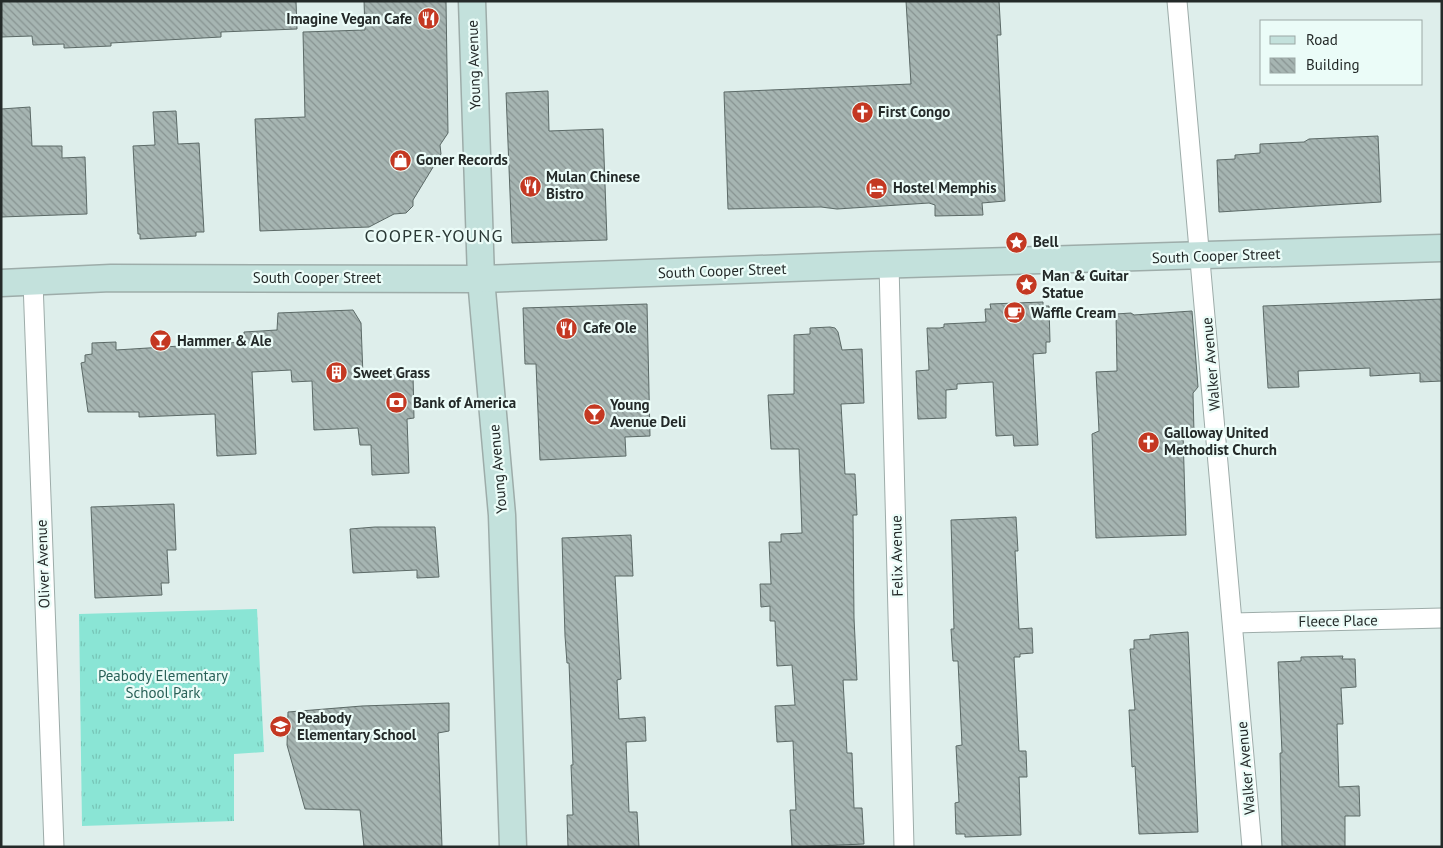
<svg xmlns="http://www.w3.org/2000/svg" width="1443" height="848" viewBox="0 0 1443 848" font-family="'PT Sans',sans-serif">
<defs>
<pattern id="grass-tufts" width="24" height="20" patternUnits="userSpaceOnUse" patternTransform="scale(1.25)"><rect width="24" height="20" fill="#8ae5d5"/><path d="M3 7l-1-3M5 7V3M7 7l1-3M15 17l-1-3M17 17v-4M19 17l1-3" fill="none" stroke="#77c5b7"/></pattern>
<pattern id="building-back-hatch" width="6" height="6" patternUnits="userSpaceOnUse" patternTransform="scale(1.25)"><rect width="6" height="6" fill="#a6b5b2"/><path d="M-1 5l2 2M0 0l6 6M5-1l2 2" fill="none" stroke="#879391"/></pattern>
</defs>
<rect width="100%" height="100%" fill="#deeeeb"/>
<path fill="url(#grass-tufts)" d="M257 609 264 752 234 754V821L82 826 79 614Z"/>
<g fill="url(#building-back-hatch)" stroke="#5c6a67">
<path d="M1 1H296L297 29 221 32V37L111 43V46L64 48V44L33 45 32 36 1 37Z"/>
<path d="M364 1H446L448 133 440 145 441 154 413 200V206L406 213 394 214 369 227 260 231 255 119 305 117 303 32 365 30Z"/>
<path d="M906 1H999L1001 35H997L1005 201 982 203 983 215 935 216V205L929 203 837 209 821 207 728 209 724 92 911 84Z"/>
<path d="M548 91 549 131 603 129 607 240 512 243 506 93Z"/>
<path d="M30 107 32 146H62V158L85 157 87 214 1 217V109Z"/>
<path d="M176 111 178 144 199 143 204 232H196V236L140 239V234H138L133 146 155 145 153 112Z"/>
<path d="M1378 136 1381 202 1219 212 1217 160 1235 159V155L1260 153V144L1304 142 1309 139Z"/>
<path d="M1442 299V381L1420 382V373L1370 376V368L1298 371 1299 387 1268 388 1263 306Z"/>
<path d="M1043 302V306H1049L1050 342H1046V353L1033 354 1038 445 1014 446 1013 435 996 436 993 382 957 384V389L946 390V418L918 419 916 371 929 370 927 328H940L944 327V324L986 322 985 309H991L990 304Z"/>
<path d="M647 304 650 436 625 437 626 456 540 460 536 364H525L523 308Z"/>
<path d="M353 310 361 323 363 376 413 374 414 418 407 419 409 473 372 475 371 445H360L358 428 314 430 312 381 292 382 291 370 252 372 256 454 217 456 215 414 139 417V412H88L81 363 85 362V355L92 354V343L116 342V350L244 342V332L277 330 278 313Z"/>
<path d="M1192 311 1198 387 1193 393 1194 433H1183L1186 535 1096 538 1092 434 1099 431 1096 372 1117 371 1116 314 1131 313 1134 315Z"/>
<path d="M830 327 835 328 838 332 842 350 862 349 864 403 841 404 845 474H855L857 515H853L854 618 857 680H843L847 753H852L854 808H862L864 844 792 847 790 810H796L793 741 777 742 775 706 795 705 792 665 777 666 775 621H770V606L761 607 760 584H771L769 542H781V534L802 533 799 449H771L768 395 794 394V335L810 334V328Z"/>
<path d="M174 504 176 550H167L169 583H161L162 595 95 598 91 507Z"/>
<path d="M1016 517 1018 551H1015L1019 629 1032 628 1033 653 1020 654V657H1014L1019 751H1026L1027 777H1019L1021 835 965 837V834H956L955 803 959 802 956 746 962 745 958 661H953L951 629H954L951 520Z"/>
<path d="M375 527H435L439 577 417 578V570L353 573 350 529Z"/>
<path d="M631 535 633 576H615L621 679 617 680 619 719 645 717 646 741 626 742 629 812H637L639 847H568L567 815H573L571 765H573L569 663H567L565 636 562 538Z"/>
<path d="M1188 632 1198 832 1139 834 1135 766 1132 767 1129 710H1135L1130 649H1134V640L1150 639V635Z"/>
<path d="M1343 656 1342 659H1355L1356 687 1341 688 1343 724H1337L1339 787 1359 786 1360 816H1345V847H1282L1280 753H1282L1278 662 1301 661V657Z"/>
<path d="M449 703V731L438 733 442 847H364L360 810 305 809 287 745 288 712 362 706Z"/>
</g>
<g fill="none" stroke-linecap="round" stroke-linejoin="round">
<defs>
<g id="street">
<path d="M1177 1 1252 847"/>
<path d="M889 265 904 847"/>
<path d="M33 282 54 847"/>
<path d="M1234 623 1442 618"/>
</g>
<g id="secondary">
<path d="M472 1 481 279 502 515 513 847"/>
<path d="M1 283 111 278 481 279 872 265 1442 248"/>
</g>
</defs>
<use href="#street" stroke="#9daca9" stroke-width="21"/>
<use href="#secondary" stroke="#9daca9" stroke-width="29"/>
<use href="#street" stroke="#fff" stroke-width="19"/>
<use href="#secondary" stroke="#c3e1dc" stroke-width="26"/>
</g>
<defs>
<symbol id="restaurant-disc" viewBox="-11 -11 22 22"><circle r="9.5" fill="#c43822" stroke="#ebfcf8"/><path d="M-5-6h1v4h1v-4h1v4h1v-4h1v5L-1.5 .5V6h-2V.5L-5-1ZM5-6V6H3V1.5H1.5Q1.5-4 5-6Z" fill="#fff"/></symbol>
<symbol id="church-disc" viewBox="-11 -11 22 22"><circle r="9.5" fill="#c43822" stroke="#ebfcf8"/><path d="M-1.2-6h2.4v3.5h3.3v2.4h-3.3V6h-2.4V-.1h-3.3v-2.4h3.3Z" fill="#fff"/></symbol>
<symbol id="shop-disc" viewBox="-11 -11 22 22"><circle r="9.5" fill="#c43822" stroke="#ebfcf8"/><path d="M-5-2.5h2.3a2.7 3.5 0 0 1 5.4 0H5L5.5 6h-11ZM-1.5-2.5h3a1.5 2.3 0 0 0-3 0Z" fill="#fff"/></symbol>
<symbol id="hotel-disc" viewBox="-11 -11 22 22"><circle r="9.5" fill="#c43822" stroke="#ebfcf8"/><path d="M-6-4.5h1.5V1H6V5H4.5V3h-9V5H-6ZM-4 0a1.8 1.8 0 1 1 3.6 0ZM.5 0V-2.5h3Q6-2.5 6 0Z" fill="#fff"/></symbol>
<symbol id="sight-disc" viewBox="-11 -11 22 22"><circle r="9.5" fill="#c43822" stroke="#ebfcf8"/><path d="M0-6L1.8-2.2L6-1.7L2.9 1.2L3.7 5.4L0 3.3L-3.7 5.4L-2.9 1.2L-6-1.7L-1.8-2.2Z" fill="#fff"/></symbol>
<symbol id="cafe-disc" viewBox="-11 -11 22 22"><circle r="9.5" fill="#c43822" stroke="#ebfcf8"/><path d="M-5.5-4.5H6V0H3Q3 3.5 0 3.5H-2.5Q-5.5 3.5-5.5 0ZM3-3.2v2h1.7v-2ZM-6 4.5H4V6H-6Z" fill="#fff"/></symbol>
<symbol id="bar-disc" viewBox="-11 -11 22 22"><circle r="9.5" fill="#c43822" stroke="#ebfcf8"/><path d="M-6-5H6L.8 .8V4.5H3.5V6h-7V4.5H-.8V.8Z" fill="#fff"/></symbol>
<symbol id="building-disc" viewBox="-11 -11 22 22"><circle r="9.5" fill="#c43822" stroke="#ebfcf8"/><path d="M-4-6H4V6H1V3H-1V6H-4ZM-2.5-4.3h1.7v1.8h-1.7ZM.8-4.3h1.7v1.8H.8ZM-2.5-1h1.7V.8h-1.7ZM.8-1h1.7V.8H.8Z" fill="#fff"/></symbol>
<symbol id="bank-disc" viewBox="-11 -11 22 22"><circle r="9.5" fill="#c43822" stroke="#ebfcf8"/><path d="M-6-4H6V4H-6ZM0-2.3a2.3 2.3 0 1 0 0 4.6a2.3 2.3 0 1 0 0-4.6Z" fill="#fff"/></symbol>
<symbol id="school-disc" viewBox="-11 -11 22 22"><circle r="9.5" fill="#c43822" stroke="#ebfcf8"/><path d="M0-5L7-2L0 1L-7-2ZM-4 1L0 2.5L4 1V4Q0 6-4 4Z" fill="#fff"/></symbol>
</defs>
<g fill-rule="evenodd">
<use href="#restaurant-disc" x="416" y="6" width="25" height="25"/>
<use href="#church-disc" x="850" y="100" width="25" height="25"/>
<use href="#shop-disc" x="388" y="148" width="25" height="25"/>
<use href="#restaurant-disc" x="518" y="174" width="25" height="25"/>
<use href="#hotel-disc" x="864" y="176" width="25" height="25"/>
<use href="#sight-disc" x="1004" y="230" width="25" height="25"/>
<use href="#sight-disc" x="1014" y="272" width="25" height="25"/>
<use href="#cafe-disc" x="1002" y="300" width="25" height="25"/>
<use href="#restaurant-disc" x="554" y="316" width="25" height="25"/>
<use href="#bar-disc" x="148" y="328" width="25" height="25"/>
<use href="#building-disc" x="324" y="360" width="25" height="25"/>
<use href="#bank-disc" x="384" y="390" width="25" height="25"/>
<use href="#bar-disc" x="582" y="402" width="25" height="25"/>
<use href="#church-disc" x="1136" y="430" width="25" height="25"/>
<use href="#school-disc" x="268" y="714" width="25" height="25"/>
</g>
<g text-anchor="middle" stroke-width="4.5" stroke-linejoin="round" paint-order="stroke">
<g font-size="15" font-weight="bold" fill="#242a29" stroke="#ebfcf8" text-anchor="start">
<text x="412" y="24" text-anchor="end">Imagine Vegan Cafe</text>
<text x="878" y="117">First Congo</text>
<text x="416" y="165">Goner Records</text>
<text x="546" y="182">Mulan Chinese<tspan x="546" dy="17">Bistro</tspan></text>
<text x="893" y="193">Hostel Memphis</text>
<text x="1033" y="247">Bell</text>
<text x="1042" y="281">Man &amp; Guitar<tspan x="1042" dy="17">Statue</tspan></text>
<text x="1031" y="318">Waffle Cream</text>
<text x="583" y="333">Cafe Ole</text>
<text x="177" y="346">Hammer &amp; Ale</text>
<text x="353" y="378">Sweet Grass</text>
<text x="413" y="408">Bank of America</text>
<text x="610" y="410">Young<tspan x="610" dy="17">Avenue Deli</tspan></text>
<text x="1164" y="438">Galloway United<tspan x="1164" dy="17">Methodist Church</tspan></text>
<text x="297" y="723">Peabody<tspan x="297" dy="17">Elementary School</tspan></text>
</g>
<g font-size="15" fill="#242a29" stroke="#ebfcf8">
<text transform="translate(474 65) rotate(-92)" y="5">Young Avenue</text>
<text transform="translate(1216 256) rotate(-2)" y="5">South Cooper Street</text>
<text transform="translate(722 271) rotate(-2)" y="5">South Cooper Street</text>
<text x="317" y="283">South Cooper Street</text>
<text transform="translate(1211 364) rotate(-95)" y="5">Walker Avenue</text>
<text transform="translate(498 469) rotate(-95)" y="5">Young Avenue</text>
<text transform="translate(897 556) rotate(-91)" y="5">Felix Avenue</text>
<text transform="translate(43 564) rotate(-92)" y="5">Oliver Avenue</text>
<text transform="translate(1338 621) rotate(-1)" y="5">Fleece Place</text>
<text transform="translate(1246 768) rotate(-95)" y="5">Walker Avenue</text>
</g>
<g font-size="15" fill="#296158" stroke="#ebfcf8">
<text x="163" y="681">Peabody Elementary<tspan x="163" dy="17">School Park</tspan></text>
</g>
<g font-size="18" letter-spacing="1" fill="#2a3835" stroke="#ebfcf8">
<text x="434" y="242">COOPER-YOUNG</text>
</g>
</g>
<rect width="1443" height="848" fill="none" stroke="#242a29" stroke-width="5"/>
<rect x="1260" y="20" width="162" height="65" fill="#ebfcf8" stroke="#9ba8a5"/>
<rect x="1270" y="36" width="25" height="8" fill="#c3e1dc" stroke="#9ba8a5"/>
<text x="1306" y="45" font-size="15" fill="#242a29">Road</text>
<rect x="1270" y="58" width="25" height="15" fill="url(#building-back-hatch)" stroke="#9ba8a5"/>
<text x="1306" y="70" font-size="15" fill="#242a29">Building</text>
</svg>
